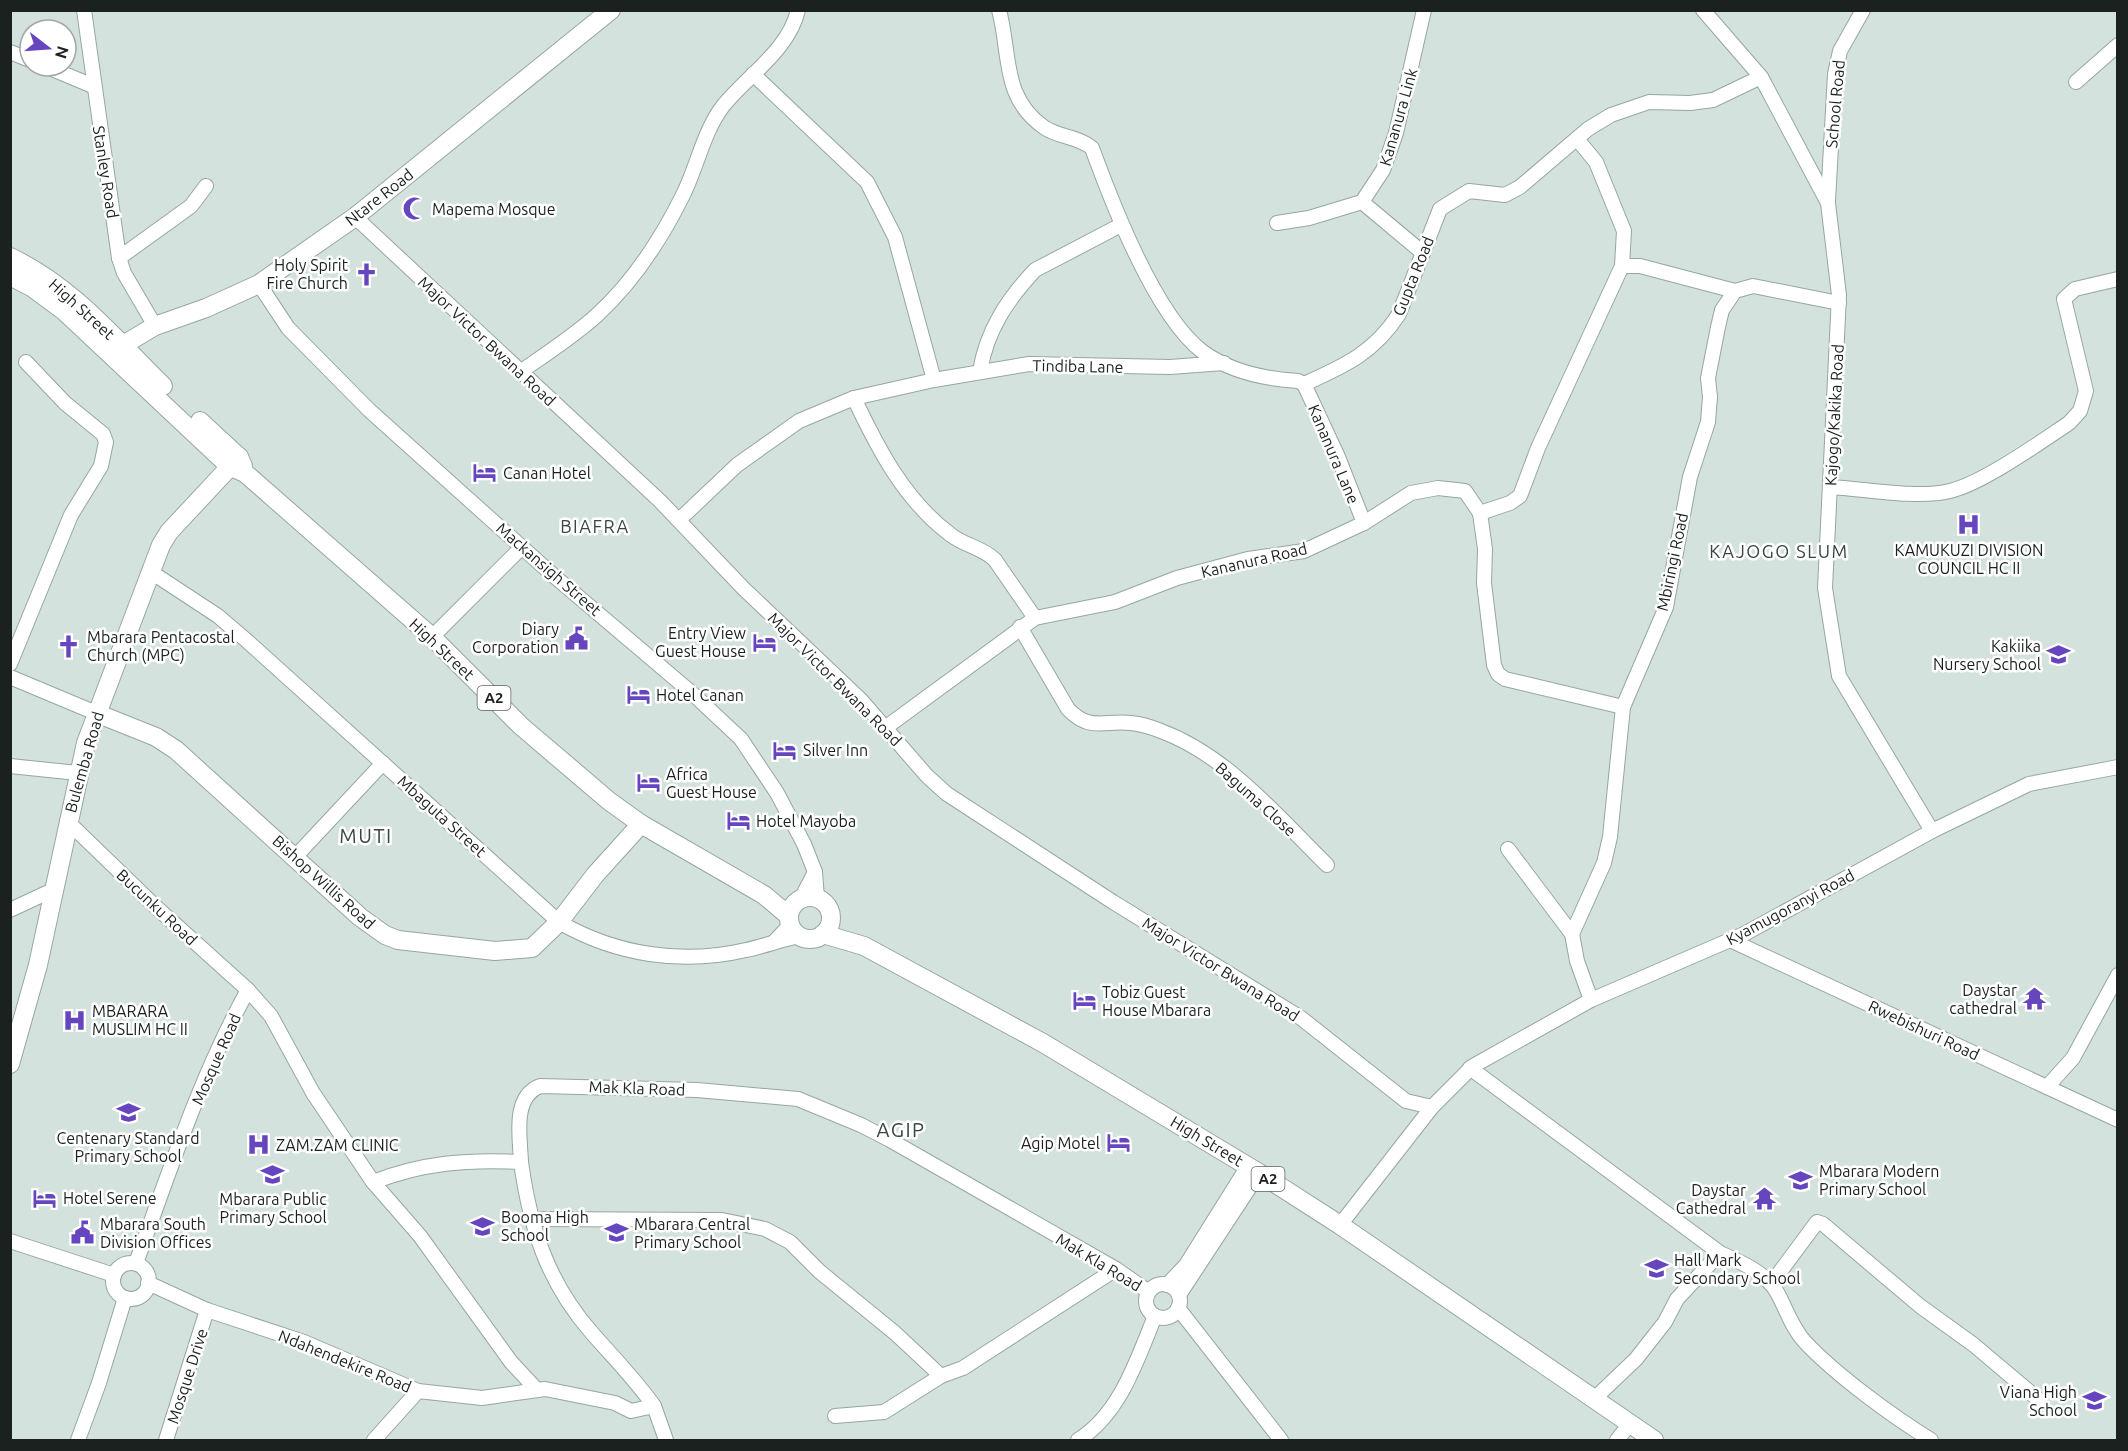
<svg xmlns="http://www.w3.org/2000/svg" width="2128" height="1451" viewBox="0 0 2128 1451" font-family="Ubuntu,sans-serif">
<rect width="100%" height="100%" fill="#d3e2dc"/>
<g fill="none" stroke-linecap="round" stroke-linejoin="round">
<defs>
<g id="minor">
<path d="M84 10 119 258 124 273 155 326"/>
<path d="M999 10C1011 54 1001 98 1045 128 1059 137 1079 137 1092 148 1112 203 1156 317 1203 352 1231 372 1264 379 1298 381L1304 384C1344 366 1374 353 1399 314L1440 209 1469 191 1505 195 1520 187 1588 129 1611 115 1649 102 1690 103 1713 100 1761 77"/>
<path d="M1703 10 1761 77 1828 203 1839 295 1825 588 1839 676 1932 831"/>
<path d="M10 52 30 60"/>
<path d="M45 66 93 86"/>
<path d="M753 74 867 182 895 237 934 380"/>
<path d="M2076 82 2118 45"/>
<path d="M1577 139 1596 162 1624 231 1622 266"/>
<path d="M1828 201 1835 74 1840 51 1863 10"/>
<path d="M1362 202 1423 253"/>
<path d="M355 217 660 501 744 589 861 700 927 776 947 794 1113 902 1301 1018 1406 1101 1432 1107"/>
<path d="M1277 223 1309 218 1362 202 1383 170 1396 133 1424 10"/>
<path d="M119 258 191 206 206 186"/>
<path d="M259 284 288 328 369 410 554 576 693 694 741 739 777 793 804 844 815 872 817 898"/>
<path d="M980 371C987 330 1007 300 1035 270L1121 225"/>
<path d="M520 372C546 354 574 336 597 315 633 282 660 241 682 197 697 168 703 132 723 106 747 76 789 50 798 10"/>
<path d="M1304 384 1338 457 1364 523"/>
<path d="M854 398C878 449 905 501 951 535 965 546 982 547 995 560L1035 618"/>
<path d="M1831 487C1866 489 1916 499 1950 491 1983 483 2039 443 2069 423L2080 411 2086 391 2064 299 2075 289 2118 279"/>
<path d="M1480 513 1485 549 1484 583 1494 665 1498 674 1505 679 1623 707"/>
<path d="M679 520 737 465 799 421 854 398 934 380 1029 364 1170 367 1224 363"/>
<path d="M151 572 218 616 246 640 559 922C616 955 682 965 746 950 764 946 781 940 799 936"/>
<path d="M1020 627 1068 709C1090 732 1103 720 1131 723 1141 724 1151 727 1161 731 1228 756 1278 817 1327 865"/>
<path d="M432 637 522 547"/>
<path d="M10 664 71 515 101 466 106 442 103 434 65 403 26 362"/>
<path d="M10 677 96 713"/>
<path d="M885 728 1035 618 1115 602 1177 578 1248 559 1304 551 1364 523 1411 493 1438 488 1465 491 1480 513 1510 503 1520 496 1538 448 1622 266H1640L1735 291"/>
<path d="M10 766 78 773"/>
<path d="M67 821 157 908 248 990 271 1016 313 1093 373 1182C422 1163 468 1159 521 1162 520 1137 512 1097 540 1086L697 1090 798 1099 861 1125 890 1140 1116 1269 1149 1292"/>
<path d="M1508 849 1572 934 1577 961 1591 1000"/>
<path d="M296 856 383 763"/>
<path d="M801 899 815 872"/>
<path d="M10 910 55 889"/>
<path d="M1572 934 1604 863 1610 837 1623 707 1666 607 1690 477 1708 422 1710 397 1708 378 1718 327 1722 310 1735 291 1753 286 1839 303"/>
<path d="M1730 940 2118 1120"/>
<path d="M774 942 790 925"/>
<path d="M1470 1068 1720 1253C1741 1262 1767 1273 1778 1294 1787 1311 1792 1328 1805 1342 1836 1375 1892 1416 1931 1440"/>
<path d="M2047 1087 2073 1058 2118 975"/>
<path d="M521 1162C530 1227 547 1282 592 1333 613 1357 635 1379 654 1406"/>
<path d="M373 1182 420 1236 511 1362 537 1390"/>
<path d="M530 1219 722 1220 765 1229 790 1242 819 1271 895 1333 941 1376 963 1368 1116 1269"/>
<path d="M1340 1225 1432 1107 1473 1066 1591 1000 1744 934 1932 831 2029 784 2118 767"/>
<path d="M10 1241 114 1275"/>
<path d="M136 1263C170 1171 200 1076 248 990"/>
<circle cx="131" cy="1281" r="18"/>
<path d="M148 1283 207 1310 304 1342 418 1391 482 1398 545 1389 615 1403 631 1411 654 1406 666 1440"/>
<path d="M1771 1284 1817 1222 1823 1224 1920 1306 1974 1345 2039 1400"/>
<circle cx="1163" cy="1301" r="17"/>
<path d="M1167 1285 1186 1265 1248 1166"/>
<path d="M1179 1295 1259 1173"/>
<path d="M1178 1308 1281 1440"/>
<path d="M1594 1399 1636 1359 1665 1322 1677 1299 1720 1253"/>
<path d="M835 1416 884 1412 941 1376"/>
<path d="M78 1440 99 1383 125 1298"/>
<path d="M166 1440 207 1310"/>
<path d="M374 1440 418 1391"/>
<path d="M1078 1440C1120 1414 1137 1360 1155 1316"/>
<path d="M1617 1440 1630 1424"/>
</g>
<g id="major">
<path d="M10 257C72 286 115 339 163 386"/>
<path d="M10 276 33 288 64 311 229 466 245 473 432 637 521 726 609 801 641 824 764 895 789 916"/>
<path d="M123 345 155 326 206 308 259 284 355 217 611 10"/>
<path d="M200 421 239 457 243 466"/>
<path d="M96 713 156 737 176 750 360 917 385 935 398 940 495 951 532 948 559 922 595 875 641 824"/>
<circle cx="810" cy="918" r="21"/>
<path d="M823 934 864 946 1043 1043 1259 1173 1340 1225 1654 1440"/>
<path d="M10 1064 38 965 86 743 161 545 169 532 239 457"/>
</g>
</defs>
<use href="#minor" stroke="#97a6a0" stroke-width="16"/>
<use href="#major" stroke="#97a6a0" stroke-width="20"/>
<use href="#minor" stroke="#fff" stroke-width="14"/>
<use href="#major" stroke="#fff" stroke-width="18"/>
</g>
<defs>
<symbol id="mosque-bare" viewBox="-9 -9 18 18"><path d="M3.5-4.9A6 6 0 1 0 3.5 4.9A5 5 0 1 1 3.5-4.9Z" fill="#6546bf" stroke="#fff" stroke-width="2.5" paint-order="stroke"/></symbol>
<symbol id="church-bare" viewBox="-9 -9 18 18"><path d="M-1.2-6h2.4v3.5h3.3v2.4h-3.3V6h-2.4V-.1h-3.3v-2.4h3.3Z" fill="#6546bf" stroke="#fff" stroke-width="2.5" paint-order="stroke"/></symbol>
<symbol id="hotel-bare" viewBox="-9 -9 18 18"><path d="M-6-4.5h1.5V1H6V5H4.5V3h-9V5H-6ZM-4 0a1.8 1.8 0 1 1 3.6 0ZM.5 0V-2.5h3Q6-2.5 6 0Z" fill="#6546bf" stroke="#fff" stroke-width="2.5" paint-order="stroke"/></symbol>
<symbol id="hospital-bare" viewBox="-9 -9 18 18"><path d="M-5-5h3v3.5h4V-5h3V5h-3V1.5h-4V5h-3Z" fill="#6546bf" stroke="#fff" stroke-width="2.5" paint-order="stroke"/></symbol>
<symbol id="civic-bare" viewBox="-9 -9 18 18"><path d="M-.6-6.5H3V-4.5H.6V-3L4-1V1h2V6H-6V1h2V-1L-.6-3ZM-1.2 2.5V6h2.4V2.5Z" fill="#6546bf" stroke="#fff" stroke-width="2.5" paint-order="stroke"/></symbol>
<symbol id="school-bare" viewBox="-9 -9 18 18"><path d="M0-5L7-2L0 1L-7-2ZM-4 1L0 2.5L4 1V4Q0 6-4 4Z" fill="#6546bf" stroke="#fff" stroke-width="2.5" paint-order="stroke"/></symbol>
<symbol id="temple-bare" viewBox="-9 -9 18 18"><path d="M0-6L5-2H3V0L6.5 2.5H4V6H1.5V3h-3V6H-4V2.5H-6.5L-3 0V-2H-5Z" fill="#6546bf" stroke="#fff" stroke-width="2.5" paint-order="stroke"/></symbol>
</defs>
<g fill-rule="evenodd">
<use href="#mosque-bare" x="398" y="192" width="33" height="33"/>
<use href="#church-bare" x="350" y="258" width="33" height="33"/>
<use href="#hotel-bare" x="468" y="456" width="33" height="33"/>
<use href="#hospital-bare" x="1952" y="508" width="33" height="33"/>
<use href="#civic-bare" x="560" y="622" width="33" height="33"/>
<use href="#hotel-bare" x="748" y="626" width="33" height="33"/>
<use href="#church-bare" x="52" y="630" width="33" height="33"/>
<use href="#school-bare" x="2042" y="638" width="33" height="33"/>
<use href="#hotel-bare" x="622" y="678" width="33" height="33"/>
<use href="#hotel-bare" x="768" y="734" width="33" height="33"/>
<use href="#hotel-bare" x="632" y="766" width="33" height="33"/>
<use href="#hotel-bare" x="722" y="804" width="33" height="33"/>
<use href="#temple-bare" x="2018" y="982" width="33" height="33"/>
<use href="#hotel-bare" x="1068" y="984" width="33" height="33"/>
<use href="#hospital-bare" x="58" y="1004" width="33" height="33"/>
<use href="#school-bare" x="112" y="1096" width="33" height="33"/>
<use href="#hotel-bare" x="1102" y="1126" width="33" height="33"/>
<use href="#hospital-bare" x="242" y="1128" width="33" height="33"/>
<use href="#school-bare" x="256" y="1158" width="33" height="33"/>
<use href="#school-bare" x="1784" y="1164" width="33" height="33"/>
<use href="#hotel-bare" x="28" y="1182" width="33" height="33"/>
<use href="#temple-bare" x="1748" y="1182" width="33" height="33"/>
<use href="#school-bare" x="466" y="1210" width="33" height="33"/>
<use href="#civic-bare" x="66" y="1216" width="33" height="33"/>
<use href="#school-bare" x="600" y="1216" width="33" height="33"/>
<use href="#school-bare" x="1640" y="1252" width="33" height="33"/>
<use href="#school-bare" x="2078" y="1384" width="33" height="33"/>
</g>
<g text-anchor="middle" stroke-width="5" stroke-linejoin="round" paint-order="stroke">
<g fill="#fff" stroke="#5f6462" stroke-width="1.5">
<rect x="477.5" y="686" width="33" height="24" rx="4.5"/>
<rect x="1251.5" y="1167" width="33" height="24" rx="4.5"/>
</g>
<g font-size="15" font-weight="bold" fill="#1b211e">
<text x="494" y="703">A2</text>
<text x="1268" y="1184">A2</text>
</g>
<g font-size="16" fill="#1b211e" stroke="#fff">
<text transform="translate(1835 104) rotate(-85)" y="6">School Road</text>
<text transform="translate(1398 117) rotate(-74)" y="6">Kananura Link</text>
<text transform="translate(106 172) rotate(81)" y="6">Stanley Road</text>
<text transform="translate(379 197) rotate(-38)" y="6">Ntare Road</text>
<text transform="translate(1413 276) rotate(-68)" y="6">Gupta Road</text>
<text transform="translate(82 309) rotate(42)" y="6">High Street</text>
<text transform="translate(487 341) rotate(43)" y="6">Major Victor Bwana Road</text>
<text transform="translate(1078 366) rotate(1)" y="6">Tindiba Lane</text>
<text transform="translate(1834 415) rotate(-87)" y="6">Kajogo/Kakika Road</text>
<text transform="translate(1334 454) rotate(67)" y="6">Kananura Lane</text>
<text transform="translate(1254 560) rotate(-13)" y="6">Kananura Road</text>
<text transform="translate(1672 562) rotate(-78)" y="6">Mbiringi Road</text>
<text transform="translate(549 569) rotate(41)" y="6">Mackansigh Street</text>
<text transform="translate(442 649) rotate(43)" y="6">High Street</text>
<text transform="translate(835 679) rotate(45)" y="6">Major Victor Bwana Road</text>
<text transform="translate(84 762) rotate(-74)" y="6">Bulemba Road</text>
<text transform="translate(1256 799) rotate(42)" y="6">Baguma Close</text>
<text transform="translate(442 816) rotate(42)" y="6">Mbaguta Street</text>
<text transform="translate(324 882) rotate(42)" y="6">Bishop Willis Road</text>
<text transform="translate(157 907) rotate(43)" y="6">Bucunku Road</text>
<text transform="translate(1790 907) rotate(-28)" y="6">Kyamugoranyi Road</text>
<text transform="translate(1221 969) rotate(32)" y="6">Major Victor Bwana Road</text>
<text transform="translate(1924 1030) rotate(25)" y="6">Rwebishuri Road</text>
<text transform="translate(216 1059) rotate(-66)" y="6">Mosque Road</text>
<text transform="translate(637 1088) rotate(2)" y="6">Mak Kla Road</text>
<text transform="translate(1207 1141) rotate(31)" y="6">High Street</text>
<text transform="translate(1099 1262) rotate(31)" y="6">Mak Kla Road</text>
<text transform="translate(345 1361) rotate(22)" y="6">Ndahendekire Road</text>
<text transform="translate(187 1376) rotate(-72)" y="6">Mosque Drive</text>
</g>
<g font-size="16" fill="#1b211e" stroke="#fff" text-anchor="start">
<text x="432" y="215">Mapema Mosque</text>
<text x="348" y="271" text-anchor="end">Holy Spirit<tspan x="348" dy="18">Fire Church</tspan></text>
<text x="503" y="479">Canan Hotel</text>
<text x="1969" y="556" text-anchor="middle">KAMUKUZI DIVISION<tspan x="1969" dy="18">COUNCIL HC II</tspan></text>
<text x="559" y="635" text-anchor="end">Diary<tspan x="559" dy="18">Corporation</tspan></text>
<text x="746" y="639" text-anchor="end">Entry View<tspan x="746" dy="18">Guest House</tspan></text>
<text x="87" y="643">Mbarara Pentacostal<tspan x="87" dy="18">Church (MPC)</tspan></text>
<text x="2041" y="652" text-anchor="end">Kakiika<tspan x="2041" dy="18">Nursery School</tspan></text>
<text x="656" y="701">Hotel Canan</text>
<text x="803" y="756">Silver Inn</text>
<text x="666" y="780">Africa<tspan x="666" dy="18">Guest House</tspan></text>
<text x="756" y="827">Hotel Mayoba</text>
<text x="2017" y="996" text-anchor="end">Daystar<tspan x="2017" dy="18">cathedral</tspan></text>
<text x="1102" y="998">Tobiz Guest<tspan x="1102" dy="18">House Mbarara</tspan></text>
<text x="92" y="1017">MBARARA<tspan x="92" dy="18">MUSLIM HC II</tspan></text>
<text x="128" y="1144" text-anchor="middle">Centenary Standard<tspan x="128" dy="18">Primary School</tspan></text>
<text x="1100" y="1149" text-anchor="end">Agip Motel</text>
<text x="276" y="1151">ZAM.ZAM CLINIC</text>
<text x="1819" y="1177">Mbarara Modern<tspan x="1819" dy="18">Primary School</tspan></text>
<text x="1746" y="1196" text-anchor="end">Daystar<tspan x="1746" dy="18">Cathedral</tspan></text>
<text x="63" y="1204">Hotel Serene</text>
<text x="273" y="1205" text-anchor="middle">Mbarara Public<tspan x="273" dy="18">Primary School</tspan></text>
<text x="501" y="1223">Booma High<tspan x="501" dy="18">School</tspan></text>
<text x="100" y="1230">Mbarara South<tspan x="100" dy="18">Division Offices</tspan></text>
<text x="634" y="1230">Mbarara Central<tspan x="634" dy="18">Primary School</tspan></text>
<text x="1674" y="1266">Hall Mark<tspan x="1674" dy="18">Secondary School</tspan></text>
<text x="2077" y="1398" text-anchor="end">Viana High<tspan x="2077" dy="18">School</tspan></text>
</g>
<g font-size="18" letter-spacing="1.5" fill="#394641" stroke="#fff">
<text x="595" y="533">BIAFRA</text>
<text x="1779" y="558">KAJOGO SLUM</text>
</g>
<g font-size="20" letter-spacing="1.5" fill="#394641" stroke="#fff">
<text x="366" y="843">MUTI</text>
<text x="901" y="1137">AGIP</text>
</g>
</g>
<rect width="2128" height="1451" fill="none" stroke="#1b211e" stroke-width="24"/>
<g transform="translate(48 48) rotate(107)"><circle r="28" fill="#ffffff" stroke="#a4a6a5" stroke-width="1.5"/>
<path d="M0-4.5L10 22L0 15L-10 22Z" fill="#6546bf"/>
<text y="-9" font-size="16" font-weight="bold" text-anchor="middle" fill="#1b211e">N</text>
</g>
</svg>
